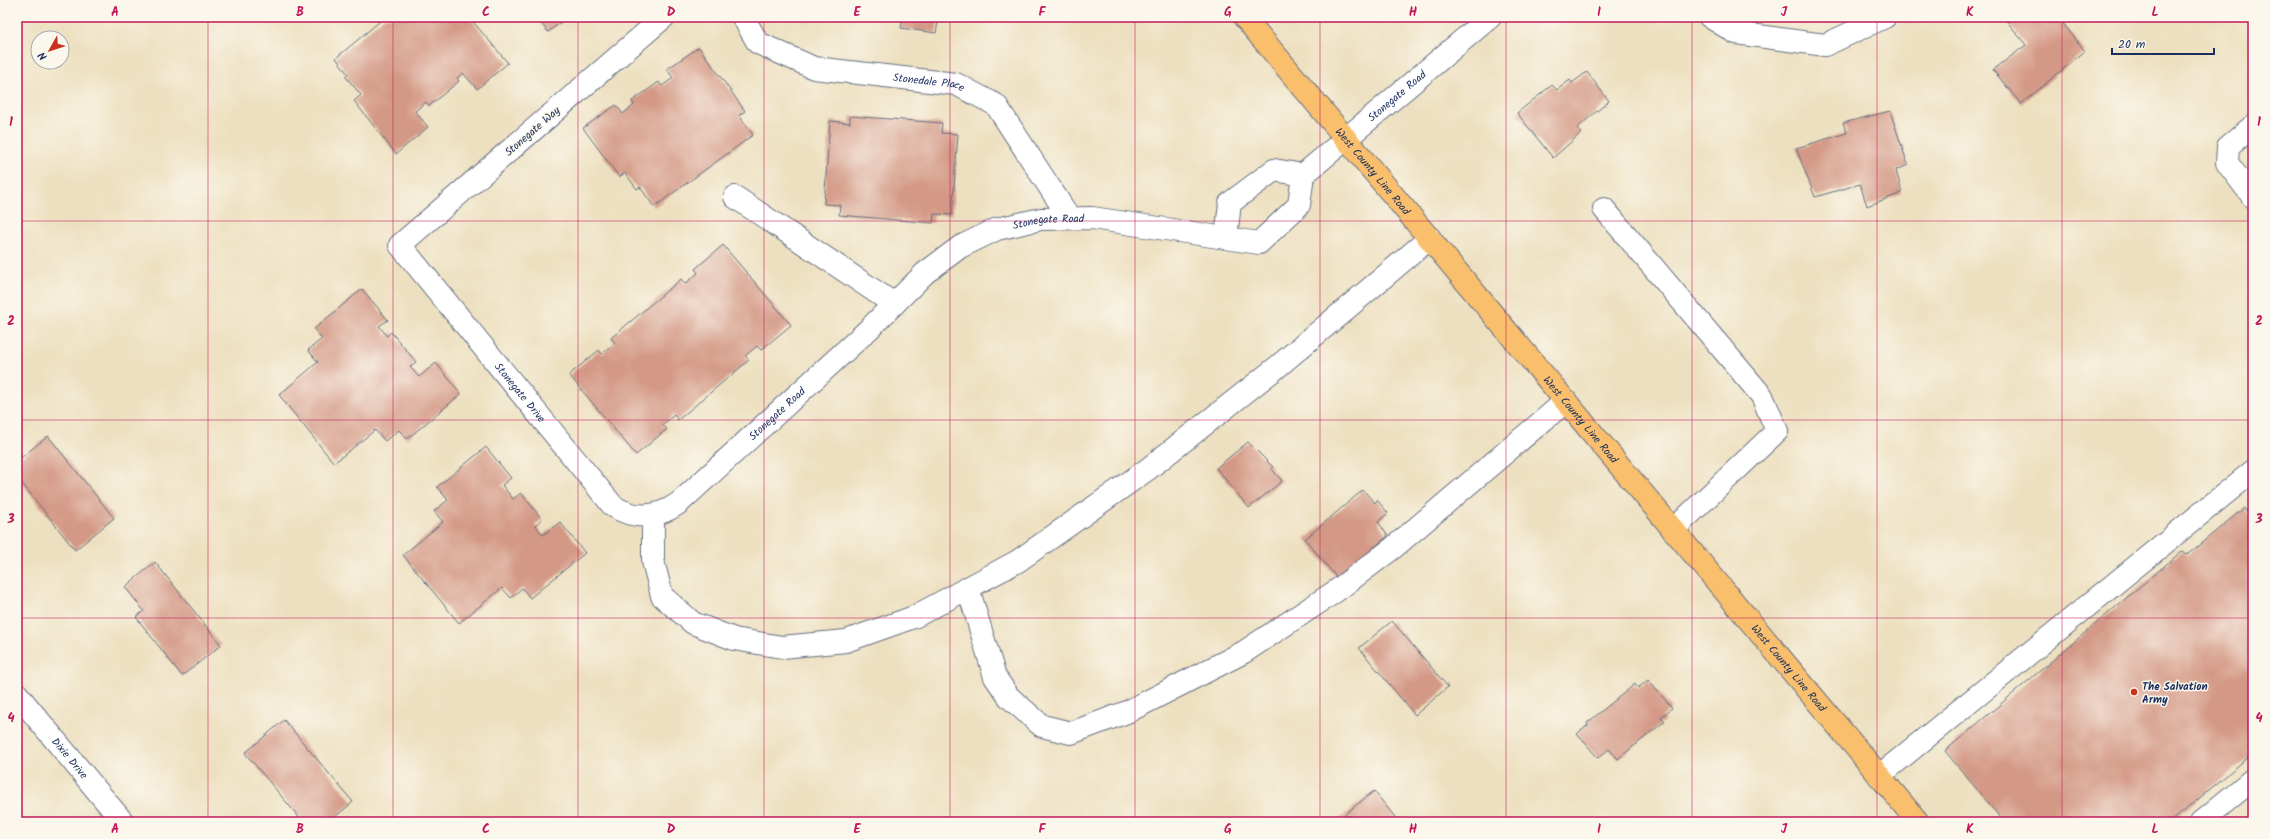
<svg xmlns="http://www.w3.org/2000/svg" width="2270" height="839" viewBox="0 0 2270 839" font-family="Kalam,sans-serif">
<rect width="100%" height="100%" fill="#fbf7ec"/>
<filter id="ink" filterUnits="userSpaceOnUse"><feTurbulence type="fractalNoise" baseFrequency=".025" numOctaves="2"/><feDisplacementMap in="SourceGraphic" scale="8" xChannelSelector="R" yChannelSelector="G"/><feConvolveMatrix kernelMatrix="1 2 1 2 8 2 1 2 1" color-interpolation-filters="sRGB"/></filter>
<filter id="wash" filterUnits="userSpaceOnUse"><feTurbulence type="fractalNoise" baseFrequency=".012" numOctaves="4" result="noise"/><feDisplacementMap in="SourceGraphic" scale="16" xChannelSelector="R" yChannelSelector="G"/><feGaussianBlur stdDeviation="0.9" result="paint"/><feColorMatrix in="noise" values="0 0 0 0 0 0 0 0 0 0 0 0 0 0 0 0 0 1.4 0 .05"/><feComposite in="paint" operator="in"/></filter>
<g filter="url(#wash)">
<rect width="100%" height="100%" fill="#ede0c0"/>
<g id="blocks">
<g fill="#d49986">
<path d="M385 17H469L508 63 477 89 463 73 457 78 459 81 429 106 426 102 415 111 428 127 396 154 354 101 361 95 345 76 348 74 336 58Z"/>
<path d="M536 17H568L548 32Z"/>
<path d="M903 17H939L936 33 901 28Z"/>
<path d="M2008 17H2058L2085 51 2021 104 1993 70 2026 45 2005 19Z"/>
<path d="M699 47 745 111 739 115 753 135 654 207 640 187 637 189 625 173 619 177 583 128 616 105 623 114 634 105 632 101 659 82 662 86 673 78 667 69Z"/>
<path d="M1587 72 1609 101 1577 128 1581 133 1553 158 1517 113 1552 85 1557 90 1570 80 1572 83Z"/>
<path d="M1890 111 1908 165 1896 170 1902 193 1867 206 1860 184 1815 197 1796 148 1847 133 1843 123Z"/>
<path d="M850 116 942 123 941 133 958 134 952 215 934 214 933 223 839 215 840 205 824 204 830 121 850 123Z"/>
<path d="M723 245 791 325 761 350 757 346 745 356 749 360 678 420 674 415 662 425 667 429 636 455 569 375 599 350 602 354 615 343 611 338 681 279 685 284 698 273 695 269Z"/>
<path d="M362 289 388 320 379 326 387 336 391 332 416 362 410 367 419 377 436 363 461 394 407 439 399 430 385 441 375 430 334 463 279 395 318 362 308 350 322 339 314 329Z"/>
<path d="M48 436 114 518 75 550 17 477V461Z"/>
<path d="M1248 442 1273 467 1271 468 1282 481 1249 508 1216 468Z"/>
<path d="M486 447 511 478 502 485 513 499 521 493 542 519 535 525 543 535 560 522 585 553 530 598 522 588 511 598 502 588 459 623 403 555 443 522 434 511 448 500 437 487Z"/>
<path d="M1363 490 1375 503 1377 500 1388 513 1378 522 1388 536 1337 578 1305 539Z"/>
<path d="M2244 508 2253 519V753L2171 822H2004L1945 751 2182 551 2187 555Z"/>
<path d="M155 562 221 645 182 676 136 617 144 611 125 587Z"/>
<path d="M1392 621 1448 687 1415 715 1359 648Z"/>
<path d="M1648 680 1672 708 1661 717 1665 721 1618 759 1609 749 1598 758 1577 734 1588 725 1587 723 1635 684 1638 688Z"/>
<path d="M284 720 353 802 329 822H303L245 753Z"/>
<path d="M1374 791 1399 822H1335Z"/>
</g>
</g>
</g>
<g filter="url(#ink)">
<use href="#blocks" fill-opacity="0" stroke="#646d80" stroke-width="1"/>
<g fill="none" stroke-linecap="round" stroke-linejoin="round">
<defs>
<g id="minor">
<path id="s1" d="M664 17 400 245 613 506C635 520 658 518 679 503L869 329 925 273 960 247 997 229 1041 219 1092 218 1259 243 1299 205 1303 175 1490 17"/>
<path id="s2" d="M743 17 758 43 814 68 956 84 996 105 1069 217"/>
<path d="M1710 17 1736 33 1825 45 1885 17"/>
<path d="M2253 126 2228 147 2227 163 2253 197"/>
<path d="M735 197 894 304"/>
<path d="M1604 209 1762 396 1777 431 1673 530"/>
<path d="M1226 237 1230 203 1274 170 1303 175"/>
<path d="M653 515V561L662 596 693 623 734 639 782 647 846 641 914 617 1018 561 1148 469 1276 368 1430 238"/>
<path d="M968 588 995 677 1009 697 1042 726 1071 733 1127 712 1244 652 1336 591 1393 548 1566 401"/>
<path id="s3" d="M17 694 123 822"/>
<path d="M1879 776 2253 471"/>
<path d="M2201 822 2253 779"/>
</g>
<g id="major">
<path id="s4" d="M1244 17 1918 822"/>
</g>
</defs>
<use href="#minor" stroke="#646d80" stroke-width="24"/>
<use href="#major" stroke="#646d80" stroke-width="24"/>
<use href="#minor" stroke="#fff" stroke-width="22"/>
<use href="#major" stroke="#f9bf6d" stroke-width="22"/>
</g>
</g>
<path fill="none" stroke="#c2185b" stroke-width="1" stroke-opacity="0.55" d="M208 17V822M393 17V822M578 17V822M764 17V822M950 17V822M1135 17V822M1320 17V822M1506 17V822M1692 17V822M1877 17V822M2062 17V822M17 221H2253M17 420H2253M17 618H2253"/>
<circle fill="#c8321e" stroke="#fbf7ec" stroke-width="1.5" cx="2134" cy="692" r="4"/>
<g text-anchor="middle" stroke-width="3" stroke-linejoin="round" paint-order="stroke">
<g font-size="11" fill="#1b2f5e" stroke="#fbf7ec">
<text dy="4" stroke="none"><textPath href="#s2" startOffset="207">Stonedale Place</textPath></text>
<text dy="4" stroke="none"><textPath href="#s1" startOffset="1651">Stonegate Road</textPath></text>
<text transform="translate(532 131) rotate(-41)" y="4">Stonegate Way</text>
<text dy="4" stroke="none"><textPath href="#s4" startOffset="201">West County Line Road</textPath></text>
<text dy="4" stroke="none"><textPath href="#s1" startOffset="1230">Stonegate Road</textPath></text>
<text dy="4" stroke="none"><textPath href="#s1" startOffset="539">Stonegate Drive</textPath></text>
<text dy="4" stroke="none"><textPath href="#s1" startOffset="889">Stonegate Road</textPath></text>
<text dy="4" stroke="none"><textPath href="#s4" startOffset="525">West County Line Road</textPath></text>
<text dy="4" stroke="none"><textPath href="#s4" startOffset="849">West County Line Road</textPath></text>
<text dy="4" stroke="none"><textPath href="#s3" startOffset="83">Dixie Drive</textPath></text>
</g>
<g font-size="11" font-weight="bold" fill="#1b2f5e" stroke="#fbf7ec" text-anchor="start">
<text x="2142" y="690">The Salvation<tspan x="2142" dy="13">Army</tspan></text>
</g>
</g>
<rect width="2270" height="839" fill="none" stroke="#fbf7ec" stroke-width="44"/>
<g transform="translate(50 50) rotate(231)"><circle r="19" fill="#fbf7ec" stroke="#a1a7b3"/>
<path d="M0-3L7 15L0 10L-7 15Z" fill="#c8321e"/>
<text y="-6" font-size="11" font-weight="bold" text-anchor="middle" fill="#1b2f5e">N</text>
</g>
<path d="M2112 48v6h102v-6" fill="none" stroke="#1b2f5e" stroke-width="2"/>
<text x="2118" y="48" font-size="12" fill="#1b2f5e" stroke="#fbf7ec" stroke-width="3" paint-order="stroke">20 m</text>
<rect x="22" y="22" width="2226" height="795" fill="none" stroke="#c2185b" stroke-width="1.5"/>
<g font-size="13" text-anchor="middle" font-weight="bold" fill="#c2185b">
<text x="115" y="16">A</text>
<text x="300" y="16">B</text>
<text x="486" y="16">C</text>
<text x="671" y="16">D</text>
<text x="857" y="16">E</text>
<text x="1042" y="16">F</text>
<text x="1228" y="16">G</text>
<text x="1413" y="16">H</text>
<text x="1599" y="16">I</text>
<text x="1784" y="16">J</text>
<text x="1970" y="16">K</text>
<text x="2155" y="16">L</text>
<text x="11" y="126">1</text>
<text x="2259" y="126">1</text>
<text x="11" y="325">2</text>
<text x="2259" y="325">2</text>
<text x="11" y="523">3</text>
<text x="2259" y="523">3</text>
<text x="11" y="722">4</text>
<text x="2259" y="722">4</text>
<text x="115" y="833">A</text>
<text x="300" y="833">B</text>
<text x="486" y="833">C</text>
<text x="671" y="833">D</text>
<text x="857" y="833">E</text>
<text x="1042" y="833">F</text>
<text x="1228" y="833">G</text>
<text x="1413" y="833">H</text>
<text x="1599" y="833">I</text>
<text x="1784" y="833">J</text>
<text x="1970" y="833">K</text>
<text x="2155" y="833">L</text>
</g>
</svg>
